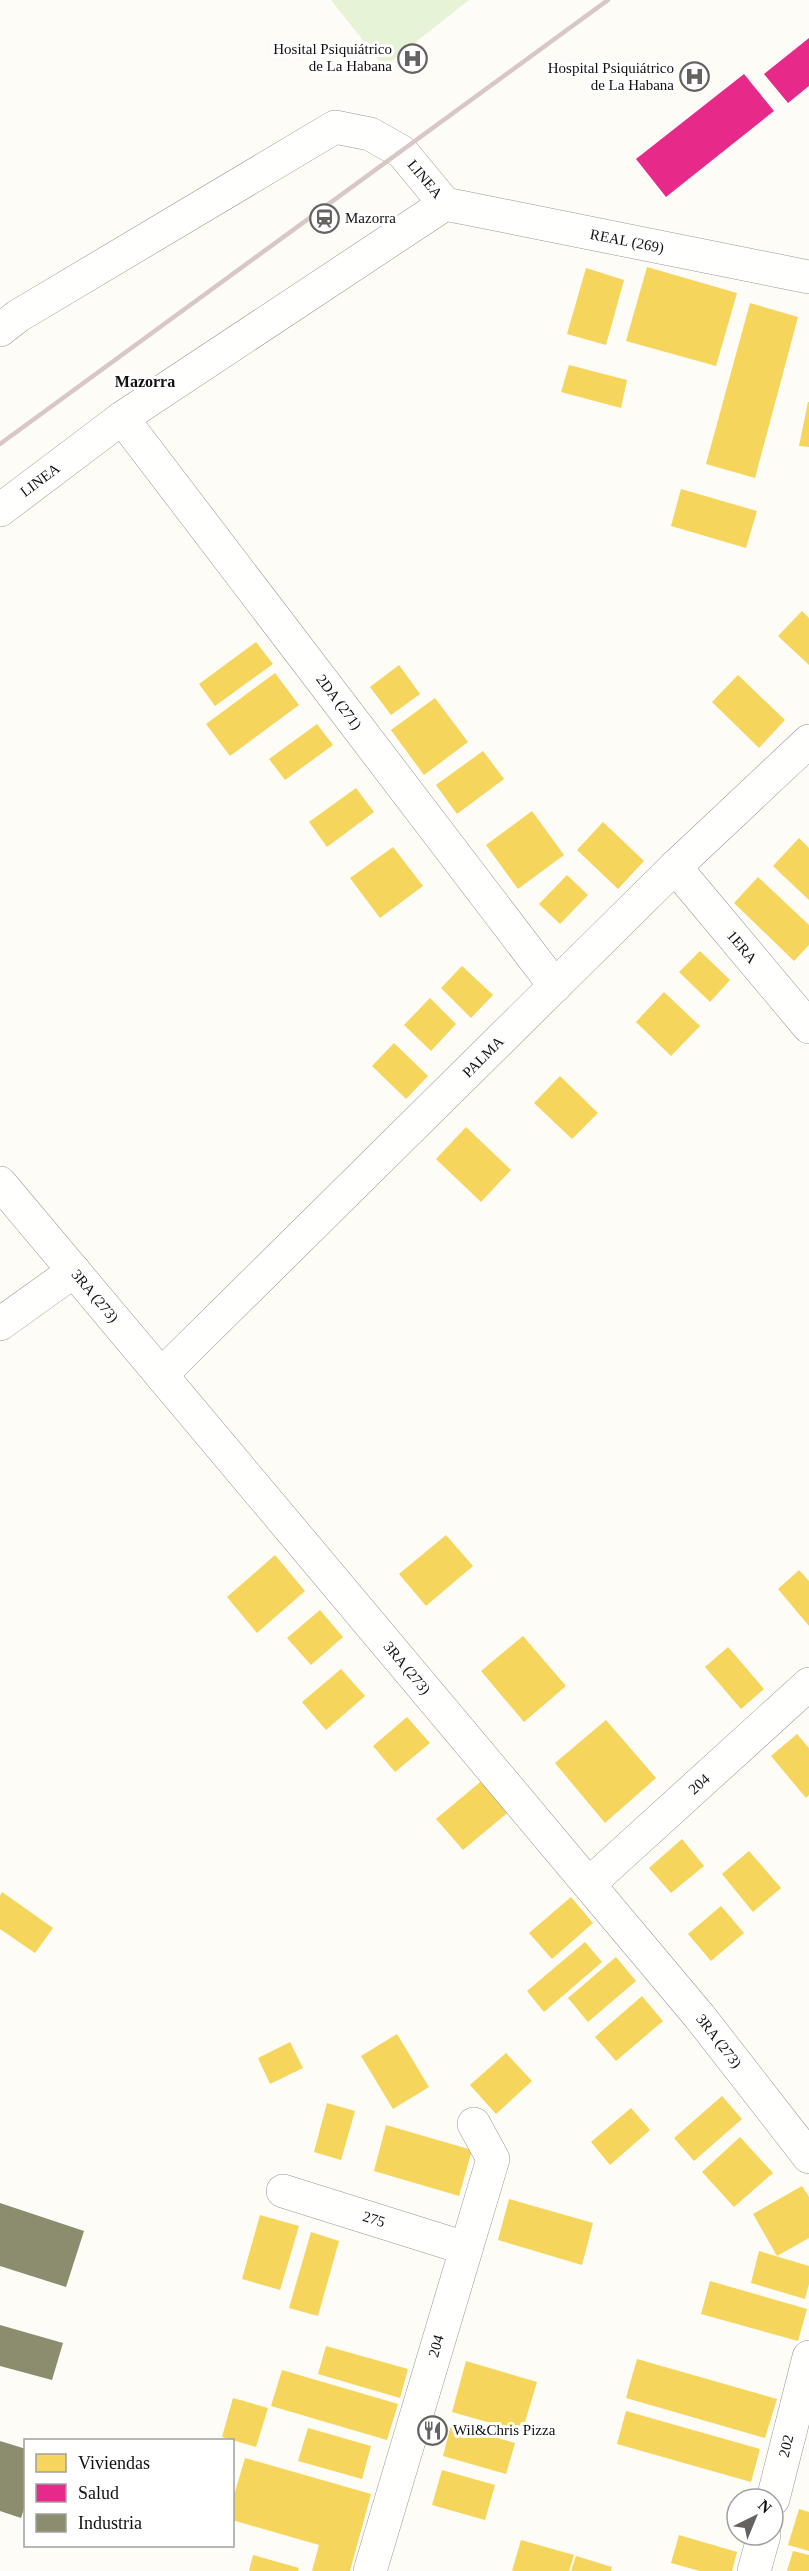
<svg xmlns="http://www.w3.org/2000/svg" width="809" height="2571" viewBox="0 0 809 2571" font-family="'Times New Roman',serif">
<rect width="100%" height="100%" fill="#fdfcf7"/>
<path fill="#e7f3d7" d="M331 0H469L384 67Z"/>
<g fill="#f6d55c">
<path d="M647 267 737 293 716 366 626 341Z"/>
<path d="M586 268 624 280 606 345 567 334Z"/>
<path d="M750 303 798 317 755 478 706 464Z"/>
<path d="M569 365 627 380 621 408 561 392Z"/>
<path d="M808 402H809V447L799 446Z"/>
<path d="M681 489 757 511 746 548 671 526Z"/>
<path d="M802 611 809 618V665L778 636Z"/>
<path d="M256 642 273 664 215 706 199 684Z"/>
<path d="M399 665 420 694 391 715 370 687Z"/>
<path d="M275 673 299 705 230 756 206 724Z"/>
<path d="M738 675 785 720 759 748 712 702Z"/>
<path d="M435 698 468 742 424 775 391 730Z"/>
<path d="M317 724 333 745 285 780 269 759Z"/>
<path d="M483 751 504 779 457 814 436 785Z"/>
<path d="M356 788 374 812 327 847 309 822Z"/>
<path d="M532 811 564 855 518 889 486 845Z"/>
<path d="M603 822 644 861 618 889 577 850Z"/>
<path d="M799 838 809 848V900L773 866Z"/>
<path d="M393 847 423 886 380 918 350 878Z"/>
<path d="M567 875 588 895 560 924 539 904Z"/>
<path d="M758 877 809 925V945L794 961 734 903Z"/>
<path d="M700 951 730 980 710 1002 679 972Z"/>
<path d="M462 966 493 995 471 1018 441 988Z"/>
<path d="M664 992 700 1026 671 1056 636 1022Z"/>
<path d="M430 998 456 1024 431 1051 404 1025Z"/>
<path d="M394 1043 428 1076 406 1099 372 1066Z"/>
<path d="M560 1076 598 1113 572 1139 534 1103Z"/>
<path d="M466 1127 511 1170 481 1202 436 1159Z"/>
<path d="M446 1535 473 1566 426 1606 399 1574Z"/>
<path d="M275 1555 305 1591 257 1633 227 1597Z"/>
<path d="M799 1570 809 1581V1626L778 1589Z"/>
<path d="M320 1610 343 1637 311 1665 287 1638Z"/>
<path d="M523 1636 566 1686 524 1722 481 1671Z"/>
<path d="M728 1647 764 1689 741 1709 705 1667Z"/>
<path d="M341 1669 365 1696 326 1730 302 1702Z"/>
<path d="M407 1717 430 1743 395 1772 373 1746Z"/>
<path d="M606 1720 656 1778 605 1823 555 1763Z"/>
<path d="M797 1734 809 1748V1795L806 1798 771 1756Z"/>
<path d="M485 1778 512 1809 463 1850 436 1819Z"/>
<path d="M682 1839 704 1866 671 1893 649 1868Z"/>
<path d="M749 1851 781 1888 753 1912 722 1874Z"/>
<path d="M2 1892 53 1928 35 1953 0 1929V1896Z"/>
<path d="M571 1897 593 1923 552 1959 529 1933Z"/>
<path d="M721 1906 744 1933 711 1961 688 1934Z"/>
<path d="M585 1942 602 1962 544 2012 527 1991Z"/>
<path d="M616 1957 636 1981 588 2022 568 1998Z"/>
<path d="M642 1996 663 2021 616 2061 595 2037Z"/>
<path d="M397 2034 429 2087 393 2109 361 2056Z"/>
<path d="M290 2042 303 2068 270 2084 258 2058Z"/>
<path d="M506 2053 532 2081 496 2114 470 2085Z"/>
<path d="M722 2096 742 2119 694 2161 674 2138Z"/>
<path d="M327 2103 355 2111 341 2160 314 2152Z"/>
<path d="M631 2108 650 2130 610 2165 591 2142Z"/>
<path d="M386 2125 472 2150 459 2196 374 2171Z"/>
<path d="M740 2137 773 2173 734 2207 702 2172Z"/>
<path d="M802 2186 809 2197V2238L777 2256 753 2214Z"/>
<path d="M509 2199 593 2223 582 2265 498 2240Z"/>
<path d="M260 2215 299 2226 280 2290 242 2279Z"/>
<path d="M311 2232 339 2241 318 2316 289 2308Z"/>
<path d="M759 2251 809 2266V2284L805 2299 751 2283Z"/>
<path d="M710 2281 807 2309 798 2341 701 2314Z"/>
<path d="M326 2346 408 2369 400 2398 318 2374Z"/>
<path d="M637 2359 777 2399 765 2438 626 2398Z"/>
<path d="M466 2361 537 2382 522 2432 452 2412Z"/>
<path d="M282 2370 398 2404 387 2440 271 2406Z"/>
<path d="M233 2398 268 2408 256 2447 222 2437Z"/>
<path d="M626 2411 760 2449 751 2482 617 2444Z"/>
<path d="M451 2425 515 2443 506 2474 443 2456Z"/>
<path d="M308 2428 371 2446 362 2479 298 2461Z"/>
<path d="M245 2458 371 2494 350 2571H312L319 2545 232 2520V2502Z"/>
<path d="M442 2470 495 2485 485 2520 432 2505Z"/>
<path d="M799 2509 809 2512V2551L788 2545Z"/>
<path d="M679 2535 737 2552 732 2571H700L671 2563Z"/>
<path d="M521 2540 574 2555 569 2571H512Z"/>
<path d="M793 2551 809 2555V2571H787Z"/>
<path d="M253 2555 299 2568 298 2571H249Z"/>
<path d="M576 2556 612 2567 611 2571H571Z"/>
</g>
<g fill="#e7298a">
<path d="M809 38V86L788 103 764 74Z"/>
<path d="M744 74 774 111 666 197 636 159Z"/>
</g>
<g fill="#8c8c6e">
<path d="M0 2203 84 2231 66 2287 0 2266Z"/>
<path d="M0 2325 63 2343 52 2380 0 2366Z"/>
<path d="M0 2441 26 2449V2503L21 2518 0 2511Z"/>
</g>
<g fill="none" stroke-linecap="round" stroke-linejoin="round">
<defs>
<g id="street">
<path d="M445 204 809 277"/>
<path d="M0 330 18 316 335 127 370 134 402 152 445 204"/>
<path d="M122 418 555 986"/>
<path d="M0 510 122 418 445 204"/>
<path d="M675 867 809 1027"/>
<path d="M0 1183 700 2017 809 2157"/>
<path d="M0 1324 74 1271"/>
<path d="M161 1375 675 867 809 741"/>
<path d="M589 1884 809 1684"/>
<path d="M283 2191 465 2248"/>
<path d="M773 2499 809 2357"/>
<path d="M370 2571 493 2159 474 2124"/>
<path d="M754 2571 764 2535"/>
</g>
</defs>
<use href="#street" stroke="#979795" stroke-width="34"/>
<use href="#street" stroke="#fffffe" stroke-width="33"/>
<path stroke="#d9c6c7" stroke-width="4.5" d="M0 444 608 0"/>
</g>
<defs>
<symbol id="hospital-ring" viewBox="-11 -11 22 22"><circle r="9.5" fill="#fff" stroke="#646362" stroke-width="1.5"/><path d="M-5-5h3v3.5h4V-5h3V5h-3V1.5h-4V5h-3Z" fill="#646362"/></symbol>
<symbol id="station-ring" viewBox="-11 -11 22 22"><circle r="9.5" fill="#fff" stroke="#646362" stroke-width="1.5"/><path d="M-3-6H3Q5-6 5-4V2Q5 4 3 4L4.5 6H3L1.5 4h-3L-3 6H-4.5L-3 4Q-5 4-5 2V-4Q-5-6-3-6ZM-3.5-4v3h7v-3ZM-3.5 1v1.5H-2V1ZM2 1v1.5H3.5V1Z" fill="#646362"/></symbol>
<symbol id="restaurant-ring" viewBox="-11 -11 22 22"><circle r="9.5" fill="#fff" stroke="#646362" stroke-width="1.5"/><path d="M-5-6h1v4h1v-4h1v4h1v-4h1v5L-1.5 .5V6h-2V.5L-5-1ZM5-6V6H3V1.5H1.5Q1.5-4 5-6Z" fill="#646362"/></symbol>
</defs>
<g fill-rule="evenodd">
<use href="#hospital-ring" x="396" y="42" width="33" height="33"/>
<use href="#hospital-ring" x="678" y="60" width="33" height="33"/>
<use href="#station-ring" x="308" y="202" width="33" height="33"/>
<use href="#restaurant-ring" x="416" y="2414" width="33" height="33"/>
</g>
<g text-anchor="middle" stroke-width="6" stroke-linejoin="round" paint-order="stroke">
<g font-size="15" fill="#111" stroke="#fff" text-anchor="end">
<text x="392" y="54">Hosital Psiquiátrico<tspan x="392" dy="17">de La Habana</tspan></text>
<text x="674" y="73">Hospital Psiquiátrico<tspan x="674" dy="17">de La Habana</tspan></text>
<text x="345" y="223" text-anchor="start">Mazorra</text>
<text x="453" y="2435" text-anchor="start">Wil&amp;Chris Pizza</text>
</g>
<g font-size="15" fill="#111" stroke="#fff">
<text transform="translate(425 179) rotate(50)" y="5">LINEA</text>
<text transform="translate(627 241) rotate(11)" y="5">REAL (269)</text>
<text transform="translate(40 480) rotate(-37)" y="5">LINEA</text>
<text transform="translate(339 702) rotate(53)" y="5">2DA (271)</text>
<text transform="translate(742 947) rotate(50)" y="5">1ERA</text>
<text transform="translate(483 1057) rotate(-45)" y="5">PALMA</text>
<text transform="translate(95 1296) rotate(50)" y="5">3RA (273)</text>
<text transform="translate(407 1668) rotate(50)" y="5">3RA (273)</text>
<text transform="translate(699 1784) rotate(-42)" y="5">204</text>
<text transform="translate(719 2041) rotate(52)" y="5">3RA (273)</text>
<text transform="translate(374 2219) rotate(17)" y="5">275</text>
<text transform="translate(436 2346) rotate(-74)" y="5">204</text>
<text transform="translate(786 2446) rotate(-76)" y="5">202</text>
</g>
<g font-size="16" font-weight="bold" fill="#111" stroke="#fff">
<text x="145" y="387">Mazorra</text>
</g>
</g>
<rect x="24" y="2439" width="210" height="108" fill="#ffffff" stroke="#a0a0a0" stroke-width="1.5"/>
<rect x="36" y="2454" width="30" height="18" fill="#f6d55c" stroke="#a0a0a0" stroke-width="1.5"/>
<text x="78" y="2469" font-size="18" fill="#111111">Viviendas</text>
<rect x="36" y="2484" width="30" height="18" fill="#e7298a" stroke="#a0a0a0" stroke-width="1.5"/>
<text x="78" y="2499" font-size="18" fill="#111111">Salud</text>
<rect x="36" y="2514" width="30" height="18" fill="#8c8c6e" stroke="#a0a0a0" stroke-width="1.5"/>
<text x="78" y="2529" font-size="18" fill="#111111">Industria</text>
<g transform="translate(755 2517) rotate(43)"><circle r="28" fill="#ffffff" stroke="#a0a0a0" stroke-width="1.5"/>
<path d="M0-4.5L10 22L0 15L-10 22Z" fill="#646362"/>
<text y="-9" font-size="16" font-weight="bold" text-anchor="middle" fill="#111111">N</text>
</g>
</svg>
